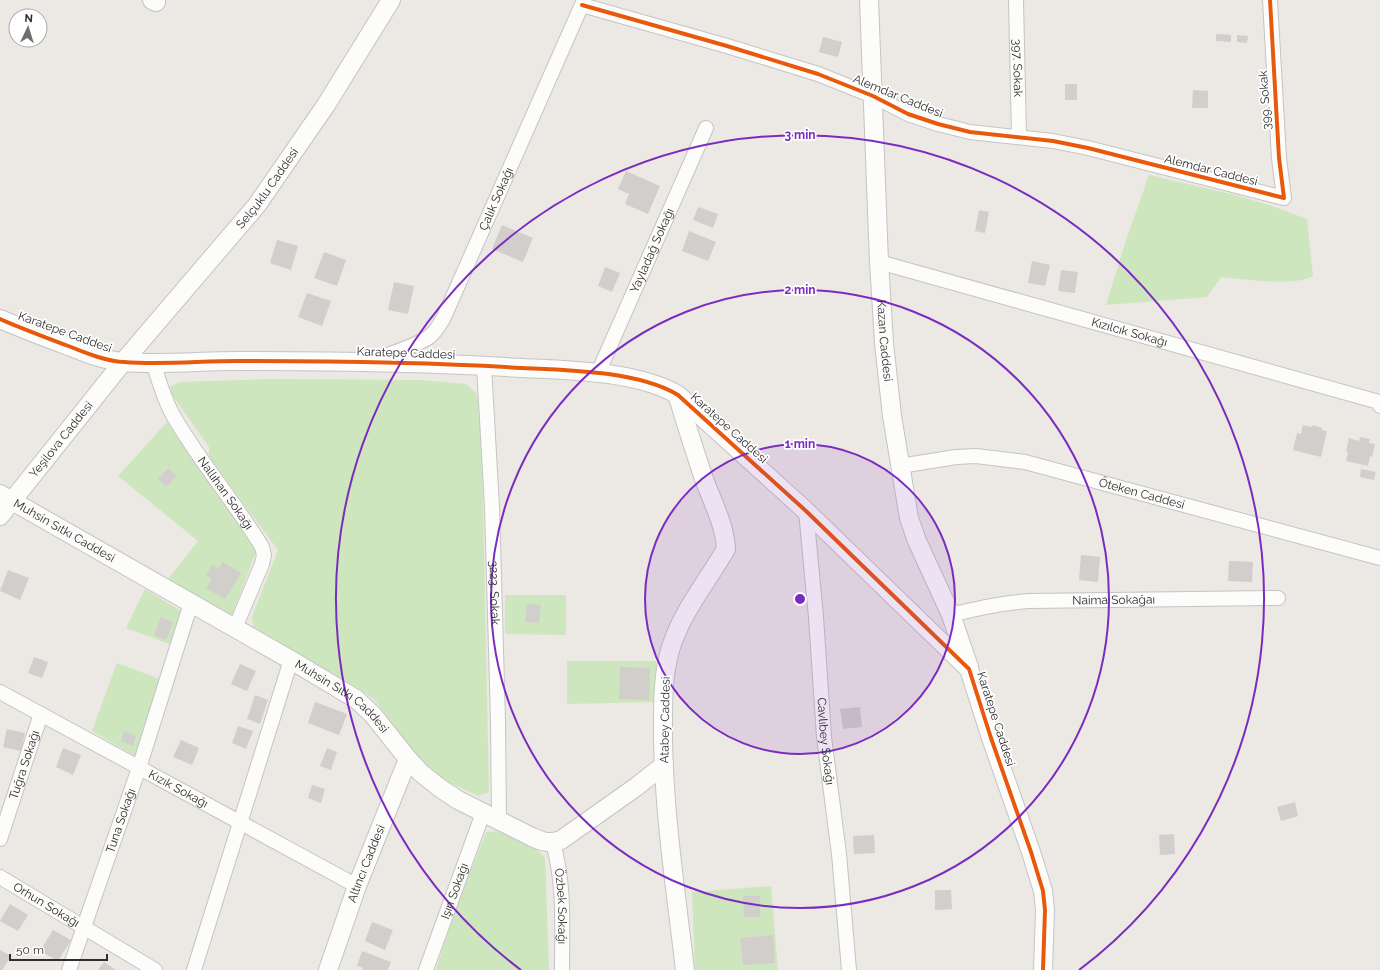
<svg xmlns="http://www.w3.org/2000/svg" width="1380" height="970" viewBox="0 0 1380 970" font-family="Raleway,sans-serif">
<rect width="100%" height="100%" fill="#ece8e4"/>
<g fill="#cee6be">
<path d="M1149 175 1235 195 1269 205 1307 219 1313 276C1293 287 1244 279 1221 277L1207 297 1106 305 1126 240Z"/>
<path d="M269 379 419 380 466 384 476 393 481 410 489 792 478 796 436 776 402 743 390 721 374 699 359 689 253 627 252 617 278 550 209 457V447L170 392 171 386 180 382Z"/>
<path d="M167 422 257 549 232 615 168 579 198 541 118 476Z"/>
<path d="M145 589 181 611 172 645 126 628Z"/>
<path d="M505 595H566V635L505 634Z"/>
<path d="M567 661H656V702L567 704Z"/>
<path d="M117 663 160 679 135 756 92 731Z"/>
<path d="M486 832C490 832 495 831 499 832 512 835 538 847 545 858L549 970H436L455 911Z"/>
<path d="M771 886 778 970H695L692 892Z"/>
</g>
<g fill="#d1cecb">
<path d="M1216 34 1231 35V42L1216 41Z"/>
<path d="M1237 35 1248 36 1247 43 1237 42Z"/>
<path d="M823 37 842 42 838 57 819 52Z"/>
<rect x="1065" y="84" width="12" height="16"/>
<path d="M1193 90 1208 91V108H1192Z"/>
<path d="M626 171 660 186 648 214 625 204 629 194 618 189Z"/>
<path d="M698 207 718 214 713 228 693 220Z"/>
<path d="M979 210 989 212 985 233 975 231Z"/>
<path d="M502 225 533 238 523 262 492 249Z"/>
<path d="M689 231 716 242 708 261 682 251Z"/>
<path d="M277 240 298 246 291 270 270 263Z"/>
<path d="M324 252 346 260 337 286 314 278Z"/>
<path d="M1032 261 1050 265 1045 286 1028 283Z"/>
<path d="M605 267 620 273 612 292 598 286Z"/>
<path d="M1061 270 1078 272 1075 293 1058 291Z"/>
<path d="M394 282 414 286 408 314 388 310Z"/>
<path d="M307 293 331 301 322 326 298 317Z"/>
<path d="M1303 425 1312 427 1313 425 1322 428V430L1327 431 1321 457 1293 450 1297 433 1301 434Z"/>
<path d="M1360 437 1370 439 1369 443 1375 444 1372 457 1370 456 1368 466 1346 461 1348 452 1346 451 1349 438 1359 441Z"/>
<path d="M168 468 177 476 166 487 158 479Z"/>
<path d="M1361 469 1376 472 1374 480 1360 477Z"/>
<path d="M1081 555 1100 557 1098 582 1079 580Z"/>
<path d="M1229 561 1253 562 1252 582 1228 581Z"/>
<path d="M223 562 241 573 225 599 206 588 212 579 206 575 212 565 218 569Z"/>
<path d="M8 570 29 578 20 600 0 591Z"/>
<path d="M527 604 541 605 539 623 525 622Z"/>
<path d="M161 617 173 622 166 640 154 635Z"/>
<path d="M34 657 48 662 42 678 28 673Z"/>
<path d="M240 664 256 671 247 691 231 684Z"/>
<path d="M620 667 650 668 649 700 619 699Z"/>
<path d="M255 695 268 700 260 724 247 719Z"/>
<path d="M315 702 347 714 339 735 308 723Z"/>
<path d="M860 707 862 727 843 729 840 709Z"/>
<path d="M238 726 253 731 246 749 232 743Z"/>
<path d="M7 729 25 733 21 751 3 747Z"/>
<path d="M124 731 136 736 133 746 121 741Z"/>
<path d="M181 740 199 748 192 765 173 757Z"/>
<path d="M63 748 81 755 73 775 56 767Z"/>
<path d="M327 748 337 752 331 770 320 766Z"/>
<path d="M312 785 325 789 321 803 308 798Z"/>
<path d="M1295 802 1298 816 1281 821 1277 807Z"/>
<path d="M1174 834 1175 854 1160 855 1159 835Z"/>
<path d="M874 835 875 853 854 854 853 836Z"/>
<path d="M935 890H951L952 909 935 910Z"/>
<path d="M743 896H760V917H744Z"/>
<path d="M10 904 28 915 18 931 0 921Z"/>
<path d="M372 922 393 930 385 950 365 941Z"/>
<path d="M53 930 71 940 58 961 40 951Z"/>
<path d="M773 935 775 963 743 965 740 938Z"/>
<path d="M0 950 11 956 2 970H0Z"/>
<path d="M362 951 391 962 388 970H362L363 968 357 966Z"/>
<path d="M104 962 116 970H98Z"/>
</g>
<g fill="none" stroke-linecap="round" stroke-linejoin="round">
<defs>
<g id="minor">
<path id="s1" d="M1016 0 1019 137"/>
<path d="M582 5 727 46 818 74 873 96 908 114 938 124 970 132 1053 141 1088 148 1284 198 1279 158 1270 0"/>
<path id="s2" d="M879 262 1379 402 1380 406"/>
<path id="s3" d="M374 360C391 353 414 347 429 337 436 332 440 324 444 317L584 0"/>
<path id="s4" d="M153 362C159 381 164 400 174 417 200 462 235 502 262 547L264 555 262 564 235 628"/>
<path id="s5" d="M484 366 492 507 498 721 499 821"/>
<path id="s6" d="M598 373 706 128"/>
<path id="s7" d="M900 466 956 457 976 456 1025 462 1380 558"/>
<path id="s8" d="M806 511 816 617 824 737 839 854 849 970"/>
<path id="s9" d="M951 615C978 608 1001 603 1029 601L1278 598"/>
<path id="s10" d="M0 692 357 886"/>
<path id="s11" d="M0 839 41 714"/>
<path id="s12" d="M553 843C565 885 562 927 562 970"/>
<path id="s13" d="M0 877 155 970"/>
<path id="s14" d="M69 970 139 768 191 603"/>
<path d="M194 970 291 660"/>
<path id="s15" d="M426 970 483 813"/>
</g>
<g id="tertiary">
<path d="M152 0 156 2"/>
<path id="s16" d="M869 0 879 262 884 343 892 416 909 518 917 541 951 615 969 667"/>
<path d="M0 319C23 329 47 338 71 347 88 354 106 361 124 362 162 365 200 361 238 361 333 361 428 362 522 368 568 370 638 371 678 395L806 511 969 669 991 738 1031 852 1043 891 1045 910 1043 970"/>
<path d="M678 397C686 424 695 452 704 479 712 501 725 525 726 549 707 582 683 610 671 647 662 676 663 707 663 737 664 815 676 893 685 970"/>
<path id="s17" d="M0 494 291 660 356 699 373 715 408 759 421 773 440 788 458 800 532 837C543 842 550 844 561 840L636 787 664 765"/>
<path id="s18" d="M0 516 123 362 257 205 326 105 391 0"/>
<path id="s19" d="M328 970 357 886 408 759"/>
</g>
</defs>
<use href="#minor" stroke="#c5c4c5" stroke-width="16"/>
<use href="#tertiary" stroke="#c5c4c5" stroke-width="20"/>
<use href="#minor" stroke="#fcfcfb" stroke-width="14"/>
<use href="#tertiary" stroke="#fcfcfb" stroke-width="18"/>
<defs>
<g id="cycleway">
<path d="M582 5 727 46 818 74 873 96 908 114 938 124 970 132 1053 141 1088 148 1284 198 1279 158 1270 0"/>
<path d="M0 319C23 329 47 338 71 347 88 354 106 361 124 362 162 365 200 361 238 361 333 361 428 362 522 368 568 370 638 371 678 395L806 511 969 669 991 738 1031 852 1043 891 1045 910 1043 970"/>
</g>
</defs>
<use href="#cycleway" stroke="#fff" stroke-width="6"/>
<use href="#cycleway" stroke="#e8590c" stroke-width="4"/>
</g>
<circle cx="800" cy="599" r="155" fill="#7b2cbf" fill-opacity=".12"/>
<g fill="none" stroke="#7b2cbf" stroke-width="2">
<circle cx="800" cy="599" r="155"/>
<circle cx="800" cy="599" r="309"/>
<path d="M521 970A464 464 0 1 1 1079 970"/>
</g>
<g text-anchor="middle" stroke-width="3.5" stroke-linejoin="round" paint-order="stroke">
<g font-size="12" fill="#2e2e2e" stroke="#fff">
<text dy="4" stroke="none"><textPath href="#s1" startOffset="68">397. Sokak</textPath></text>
<text transform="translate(898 96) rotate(22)" y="4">Alemdar Caddesi</text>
<text transform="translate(1265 100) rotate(-94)" y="4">399. Sokak</text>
<text transform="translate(1211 170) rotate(14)" y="4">Alemdar Caddesi</text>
<text dy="4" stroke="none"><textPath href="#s18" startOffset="423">Selçuklu Caddesi</textPath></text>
<text dy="4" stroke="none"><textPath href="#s3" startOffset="214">Çalık Sokağı</textPath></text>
<text dy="4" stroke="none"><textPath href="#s6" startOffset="134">Yayladağ Sokağı</textPath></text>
<text transform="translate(65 332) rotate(20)" y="4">Karatepe Caddesi</text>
<text dy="4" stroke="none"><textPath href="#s2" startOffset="260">Kızılcık Sokağı</textPath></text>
<text dy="4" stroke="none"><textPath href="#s16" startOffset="341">Kazan Caddesi</textPath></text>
<text transform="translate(406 353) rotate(2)" y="4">Karatepe Caddesi</text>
<text transform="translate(729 428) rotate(42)" y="4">Karatepe Caddesi</text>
<text dy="4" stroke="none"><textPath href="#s18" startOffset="98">Yeşilova Caddesi</textPath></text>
<text dy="4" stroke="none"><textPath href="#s4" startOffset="151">Nallıhan Sokağı</textPath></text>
<text dy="4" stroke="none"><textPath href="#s7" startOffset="247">Öteken Caddesi</textPath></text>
<text dy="4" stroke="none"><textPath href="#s17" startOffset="74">Muhsin Sıtkı Caddesi</textPath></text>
<text dy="4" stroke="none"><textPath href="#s5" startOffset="227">3223. Sokak</textPath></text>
<text dy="4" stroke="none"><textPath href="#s9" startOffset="164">Naima Sokağaı</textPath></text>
<text dy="4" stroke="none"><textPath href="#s17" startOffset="398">Muhsin Sıtkı Caddesi</textPath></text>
<text transform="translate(996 719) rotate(72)" y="4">Karatepe Caddesi</text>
<text transform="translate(665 720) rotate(-89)" y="4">Atabey Caddesi</text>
<text dy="4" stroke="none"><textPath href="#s8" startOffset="231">Cavlıbey Sokağı</textPath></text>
<text dy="4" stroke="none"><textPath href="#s11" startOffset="78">Tuğra Sokağı</textPath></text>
<text dy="4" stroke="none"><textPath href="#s10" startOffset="203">Kızık Sokağı</textPath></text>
<text dy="4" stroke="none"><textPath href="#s14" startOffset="158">Tuna Sokağı</textPath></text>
<text dy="4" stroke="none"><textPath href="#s19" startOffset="113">Altıncı Caddesi</textPath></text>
<text dy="4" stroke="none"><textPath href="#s15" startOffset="84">Işın Sokağı</textPath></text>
<text dy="4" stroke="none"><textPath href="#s13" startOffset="54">Orhun Sokağı</textPath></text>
<text dy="4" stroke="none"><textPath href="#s12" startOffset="64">Özbek Sokağı</textPath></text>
</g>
</g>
<circle cx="800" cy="599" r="6" fill="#7b2cbf" stroke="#fff" stroke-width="2"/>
<g font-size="12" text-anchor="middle" font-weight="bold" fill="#7b2cbf" stroke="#fff" stroke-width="3.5" stroke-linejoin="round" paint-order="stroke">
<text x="800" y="139">3 min</text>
<text x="800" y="294">2 min</text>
<text x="800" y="448">1 min</text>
</g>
<g transform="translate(28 28) rotate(4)"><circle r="19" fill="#ffffff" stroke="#ababab"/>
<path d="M0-3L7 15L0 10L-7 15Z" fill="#706f6e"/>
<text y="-6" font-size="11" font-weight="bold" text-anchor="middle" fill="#2e2e2e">N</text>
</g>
<path d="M10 954v6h97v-6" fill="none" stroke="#2e2e2e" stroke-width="2"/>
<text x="16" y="954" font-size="12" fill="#2e2e2e" stroke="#ffffff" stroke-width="3" paint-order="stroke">50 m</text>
</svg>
